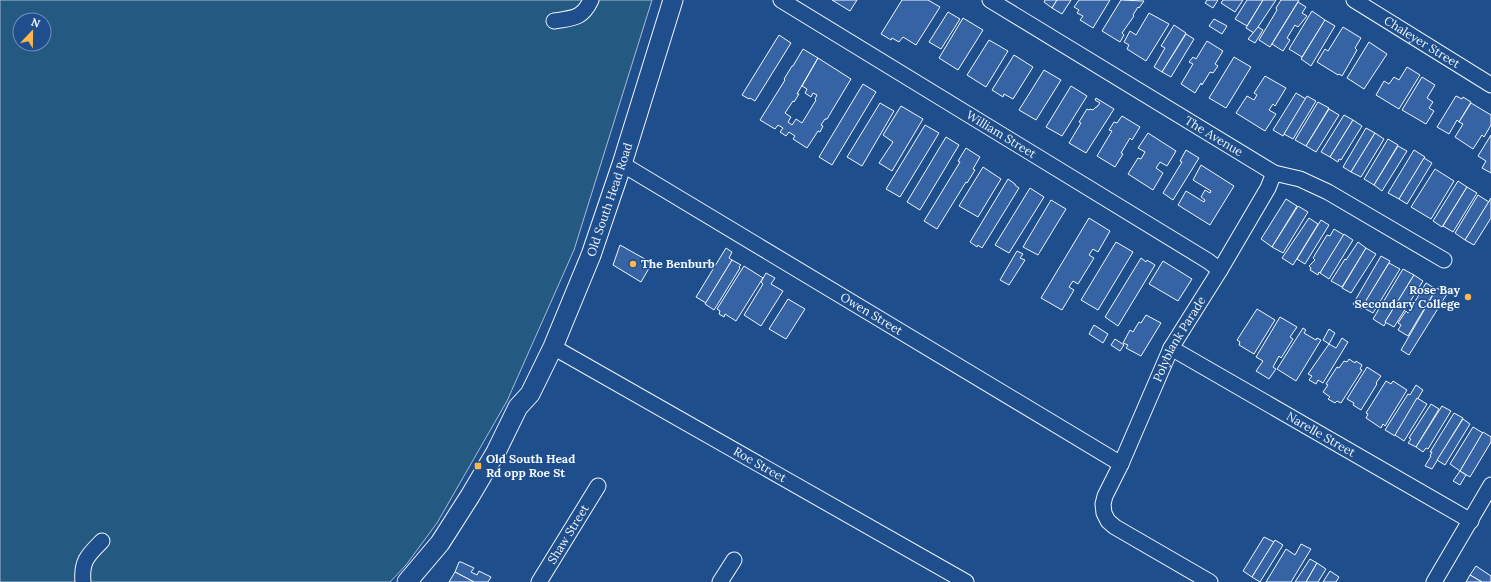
<svg xmlns="http://www.w3.org/2000/svg" width="1491" height="582" viewBox="0 0 1491 582" font-family="Lora,serif">
<rect width="100%" height="100%" fill="#1f4e8c"/>
<path fill="#245a82" stroke="#a8bbd7" fill-rule="evenodd" d="M0 0H652L574 250 507 401 437 523 406 565 390 582H0ZM20 20H44V44H20Z"/>
<g fill="#3563a3" stroke="#f2f6ff">
<path d="M832 0H857L850 11Z"/>
<path d="M902 0H928L940 7 916 45 903 37 899 42 892 38 891 40 881 34Z"/>
<path d="M1045 0H1057L1052 8 1044 2Z"/>
<path d="M1057 0H1071L1062 14 1052 8Z"/>
<path d="M1079 0H1110L1093 28 1080 20 1083 16 1077 13 1079 10 1074 7Z"/>
<path d="M1121 0 1144 1 1139 8 1138 7 1133 15 1134 16 1122 33 1124 35 1120 42 1102 31Z"/>
<path d="M1207 0H1218L1213 8 1205 3Z"/>
<path d="M1223 0H1243L1235 12 1221 3Z"/>
<path d="M1247 0H1263L1247 26 1235 19Z"/>
<path d="M1263 0H1276L1254 33 1246 28Z"/>
<path d="M1281 0H1299L1270 47 1259 40 1277 10 1276 8Z"/>
<path d="M1298 2 1306 7 1302 13 1307 16 1298 27 1295 25 1287 38 1290 40 1283 51 1272 44Z"/>
<path d="M1312 11 1325 20 1302 57 1289 49Z"/>
<path d="M948 12 960 19 941 49 929 42Z"/>
<path d="M1149 13 1169 24 1146 61 1127 49 1129 45 1124 42 1130 31 1136 35Z"/>
<path d="M963 18 983 30 958 70 939 58Z"/>
<path d="M1214 19 1227 26 1222 34 1209 26Z"/>
<path d="M1325 20 1335 26 1311 66 1301 59Z"/>
<path d="M1174 25 1186 33 1162 72 1154 67 1165 48 1161 46Z"/>
<path d="M1258 27 1263 30 1255 43 1248 39Z"/>
<path d="M1343 27 1361 38 1355 48 1357 50 1342 76 1339 74 1338 75 1317 62 1325 49 1328 51Z"/>
<path d="M1186 34 1194 39 1171 77 1162 72Z"/>
<path d="M779 35 791 43 755 101 750 98 749 99 742 95Z"/>
<path d="M989 40 1008 51 986 87 967 75Z"/>
<path d="M1207 41 1223 51 1215 64 1218 66 1213 73 1210 72 1202 85 1201 83 1195 93 1181 84 1193 64 1189 62 1193 57 1196 59Z"/>
<path d="M1369 42 1387 54 1364 89 1347 78Z"/>
<path d="M803 49 818 58 797 94H799L794 102 793 101 785 113 791 117 788 122 792 125 796 119 802 123 816 100 815 99 817 95 813 93 811 97 805 93 807 89 802 86 818 58 851 79 827 119H825L821 125 823 126 820 132 818 131 807 148 793 139 795 136 789 132 786 136 780 132 783 128 778 125 775 129 760 120 785 80 784 79 792 66H793Z"/>
<path d="M1014 55 1033 67 1013 99 1004 94 1003 97 992 90Z"/>
<path d="M1234 57 1251 67 1226 108 1209 98Z"/>
<path d="M1407 67 1420 75 1399 109 1376 95 1384 81 1389 84 1394 77 1399 80Z"/>
<path d="M1044 70 1061 80 1036 120 1019 110Z"/>
<path d="M1265 76 1286 88 1275 106 1273 104 1269 110 1276 114 1265 131 1236 113 1247 96 1254 100 1257 95 1254 93Z"/>
<path d="M1422 77 1435 85 1427 98 1433 102 1429 108 1434 111 1426 124 1402 110Z"/>
<path d="M863 84 876 92 832 165 819 157Z"/>
<path d="M1071 86 1087 96 1062 136 1046 127Z"/>
<path d="M1296 93 1306 99 1283 136 1273 130Z"/>
<path d="M1307 96 1316 101 1293 139 1284 134Z"/>
<path d="M1456 96 1462 99 1463 97 1471 102 1459 122 1457 120 1449 134 1437 127Z"/>
<path d="M1096 98 1114 109 1086 153 1069 143 1081 123 1079 122 1087 109 1089 110 1090 109 1093 110 1096 107H1097L1100 103 1095 100Z"/>
<path d="M1318 102 1329 108 1306 146 1295 140Z"/>
<path d="M880 103 894 111 862 166 847 157Z"/>
<path d="M1471 103 1491 115V125L1484 137 1482 135 1473 149 1455 137 1463 124 1459 122Z"/>
<path d="M901 106 923 119 892 171 879 163 893 142 883 135Z"/>
<path d="M1329 109 1339 115 1316 152 1306 146Z"/>
<path d="M1344 115 1353 120 1330 157 1321 152Z"/>
<path d="M1122 116 1140 127 1132 140 1130 138 1121 153 1123 154 1115 167 1097 156 1112 131 1109 130 1114 122 1117 123Z"/>
<path d="M1353 120 1362 126 1341 160 1339 159 1338 162 1330 157Z"/>
<path d="M925 125 939 133 900 197 886 189Z"/>
<path d="M1366 128 1375 133 1351 172 1343 167Z"/>
<path d="M1148 133 1176 151 1167 166 1160 162 1156 168 1163 173 1153 190 1128 174 1138 158 1141 159 1145 152 1138 148Z"/>
<path d="M1375 133 1384 139 1361 177 1351 172Z"/>
<path d="M1491 135V173L1482 168 1486 161 1478 156Z"/>
<path d="M946 137 959 145 920 210 907 202Z"/>
<path d="M1388 139 1398 145 1374 185 1364 179Z"/>
<path d="M1398 146 1407 151 1382 191 1374 185Z"/>
<path d="M966 148 980 157 973 169 975 170 967 183 966 182 937 229 924 221 960 162 958 161Z"/>
<path d="M1186 150 1199 158 1173 200 1163 193 1182 162 1180 161Z"/>
<path d="M1414 150 1425 157 1399 199 1388 193Z"/>
<path d="M1424 158 1432 163 1407 204 1399 199Z"/>
<path d="M1201 165 1234 186 1210 225 1178 205 1186 191 1204 202 1205 200 1201 197 1205 190 1210 193 1211 191 1193 180Z"/>
<path d="M983 167 1001 179 978 217 959 206Z"/>
<path d="M1435 169 1454 181 1431 219 1411 207Z"/>
<path d="M1008 179 1015 184V185L1019 188 982 248 978 245 977 247 970 242Z"/>
<path d="M1458 181 1467 187 1442 227 1433 221Z"/>
<path d="M1467 187 1477 193 1453 232 1443 226Z"/>
<path d="M1030 188 1044 197 1009 253 995 245Z"/>
<path d="M1478 195 1489 202 1465 240 1455 233Z"/>
<path d="M1491 198V218L1474 245 1465 240Z"/>
<path d="M1286 199 1297 206 1272 247 1261 239Z"/>
<path d="M1051 200 1066 209 1038 255 1023 247Z"/>
<path d="M1298 206 1308 212 1283 253 1272 247Z"/>
<path d="M1089 218 1110 231 1098 252 1093 249 1089 255 1094 258 1078 284 1073 281 1069 287 1074 290 1062 310 1041 298Z"/>
<path d="M1309 218 1318 224 1293 265 1282 258Z"/>
<path d="M1321 220 1329 225 1305 264 1297 259Z"/>
<path d="M1334 229 1344 235 1320 273 1319 272 1318 275 1310 270 1311 268 1309 266 1315 260 1313 258 1327 235 1330 236Z"/>
<path d="M1344 234 1353 240 1329 279 1320 273Z"/>
<path d="M1116 242 1133 252 1098 310 1081 300Z"/>
<path d="M1358 242 1366 248 1342 287 1331 281 1345 259 1346 260Z"/>
<path d="M620 245 652 263 641 282 613 265Z"/>
<path d="M726 248 732 252 729 258 732 260 706 303 696 297Z"/>
<path d="M1366 248 1376 254 1351 293 1342 288Z"/>
<path d="M1017 251 1023 254 1020 258 1025 260 1009 285 1000 280Z"/>
<path d="M1381 256 1390 261 1361 309 1353 304Z"/>
<path d="M1141 258 1146 262 1147 260 1155 265 1118 326 1105 317Z"/>
<path d="M732 260 741 265 739 267 740 268 714 310 705 304Z"/>
<path d="M1163 261 1192 279 1178 301 1149 284Z"/>
<path d="M1389 263 1400 269 1373 313 1362 307Z"/>
<path d="M744 266 763 278 736 321 725 314 724 317 719 314 720 311 717 309Z"/>
<path d="M1403 269 1414 275 1385 322H1386L1384 326 1373 319Z"/>
<path d="M766 273 775 278 771 284 783 291 761 326 744 315 763 284 761 282Z"/>
<path d="M1414 275 1423 281 1394 327 1385 322Z"/>
<path d="M1426 283 1436 289 1408 336 1398 330 1401 325 1398 323 1406 311 1408 313Z"/>
<path d="M1437 288 1447 294 1409 355 1401 350Z"/>
<path d="M788 299 805 309 786 339 769 329Z"/>
<path d="M1257 309 1275 320 1254 354 1239 345 1240 342 1237 340Z"/>
<path d="M1146 315 1161 323 1141 356 1126 348 1128 345 1123 343 1130 330 1133 332 1139 322 1141 323Z"/>
<path d="M1280 317 1297 327 1290 337 1293 339 1281 358 1279 356 1273 367 1276 369 1269 379 1256 371 1263 361 1256 357Z"/>
<path d="M1094 325 1108 334 1103 343 1089 334Z"/>
<path d="M1303 328 1306 330 1304 333 1316 340 1317 338 1321 340 1296 381 1277 369Z"/>
<path d="M1329 329 1335 333 1329 344 1323 340Z"/>
<path d="M1342 338 1348 342 1323 383 1318 380 1316 384 1309 380 1312 376 1308 374 1329 344 1336 348Z"/>
<path d="M1115 339 1124 345 1120 351 1111 345Z"/>
<path d="M1349 359 1355 363 1356 361 1362 365 1360 369 1362 370 1341 403 1337 401 1335 403 1328 399 1330 397 1323 392 1328 385 1326 384 1337 367 1339 368 1344 361 1347 362Z"/>
<path d="M1367 367 1381 376 1376 383 1377 384 1361 410 1353 405 1354 403 1347 399Z"/>
<path d="M1386 381 1391 384 1393 381 1407 390 1385 426 1383 424 1381 428 1366 418 1368 414 1366 413Z"/>
<path d="M1416 385 1423 390 1395 436 1385 430 1408 394 1410 395Z"/>
<path d="M1417 398 1427 404 1404 441 1395 435Z"/>
<path d="M1431 404 1439 409 1416 447 1408 443 1411 439 1409 438Z"/>
<path d="M1442 406 1451 411 1428 449 1426 448 1423 452 1416 447Z"/>
<path d="M1454 413 1463 418 1432 469 1425 466 1431 456H1430L1432 452H1430Z"/>
<path d="M1463 419 1470 424 1445 465 1437 460Z"/>
<path d="M1473 427 1483 433 1460 471 1450 464Z"/>
<path d="M1483 432 1491 437V442L1470 477 1460 471Z"/>
<path d="M1460 471 1466 475 1460 485 1453 481Z"/>
<path d="M1264 537 1274 542 1252 577 1243 571Z"/>
<path d="M1275 540 1283 545 1260 582 1252 577Z"/>
<path d="M1301 544 1311 549 1291 582H1266L1286 549 1295 555Z"/>
<path d="M1310 559 1317 563 1306 582H1295Z"/>
<path d="M459 562H461L474 568 471 572 477 575 479 571 491 577 488 582H474L455 572Z"/>
<path d="M1317 563 1326 569 1318 582H1306Z"/>
<path d="M1476 566 1491 576V582H1482L1470 575Z"/>
<path d="M1330 571 1339 577 1336 582H1323Z"/>
<path d="M455 572 474 582H449Z"/>
<path d="M1470 575 1482 582H1466Z"/>
</g>
<g fill="none" stroke-linecap="round" stroke-linejoin="round">
<defs>
<g id="minor">
<path id="s1" d="M781 0 1208 261 1220 270"/>
<path id="s2" d="M990 0 1274 173 1300 179 1328 192 1444 260"/>
<path id="s3" d="M1354 0 1491 85"/>
<path d="M554 21C573 18 582 19 591 0"/>
<path id="s4" d="M622 164 1121 464"/>
<path id="s5" d="M553 347 966 582"/>
<path id="s6" d="M1171 348 1471 521"/>
<path d="M83 582C81 561 88 555 102 541"/>
<path id="s7" d="M539 582 598 486"/>
<path d="M720 582 734 560"/>
<path id="s8" d="M1210 582 1115 527 1108 521 1104 513 1103 504 1105 496 1121 464 1171 348 1220 270 1268 188 1274 173"/>
<path d="M1434 582 1491 485"/>
</g>
<g id="major">
<path id="s9" d="M407 582 440 543 470 496 496 452 518 407 530 394 553 347 591 255 622 164 673 0"/>
</g>
</defs>
<use href="#minor" stroke="#f2f6ff" stroke-width="17"/>
<use href="#major" stroke="#f2f6ff" stroke-width="21"/>
<use href="#minor" stroke="#1f4e8c" stroke-width="15"/>
<use href="#major" stroke="#1f4e8c" stroke-width="19"/>
</g>
<g fill="#ffb74d" stroke="#1f4e8c" stroke-width="1.5">
<circle cx="633" cy="264" r="4"/>
<circle cx="1468" cy="297" r="4"/>
<rect x="474" y="462" width="8" height="8" rx="2"/>
</g>
<g text-anchor="middle" stroke-width="3" stroke-linejoin="round" paint-order="stroke">
<g font-size="12" fill="#f2f6ff" stroke="#1f4e8c">
<text dy="4" stroke="none"><textPath href="#s3" startOffset="80">Chaleyer Street</textPath></text>
<text dy="4" stroke="none"><textPath href="#s1" startOffset="258">William Street</textPath></text>
<text dy="4" stroke="none"><textPath href="#s2" startOffset="262">The Avenue</textPath></text>
<text dy="4" stroke="none"><textPath href="#s9" startOffset="436">Old South Head Road</textPath></text>
<text dy="4" stroke="none"><textPath href="#s4" startOffset="291">Owen Street</textPath></text>
<text dy="4" stroke="none"><textPath href="#s8" startOffset="319">Polyblank Parade</textPath></text>
<text dy="4" stroke="none"><textPath href="#s6" startOffset="173">Narelle Street</textPath></text>
<text dy="4" stroke="none"><textPath href="#s5" startOffset="238">Roe Street</textPath></text>
<text dy="4" stroke="none"><textPath href="#s7" startOffset="56">Shaw Street</textPath></text>
</g>
<g font-size="12" font-weight="bold" fill="#f2f6ff" stroke="#1f4e8c" text-anchor="start">
<text x="641" y="268">The Benburb</text>
<text x="1460" y="294" text-anchor="end">Rose Bay<tspan x="1460" dy="14">Secondary College</tspan></text>
<text x="486" y="463">Old South Head<tspan x="486" dy="14">Rd opp Roe St</tspan></text>
</g>
</g>
<g transform="translate(32 32) rotate(22)"><circle r="19" fill="#1f4e8c" stroke="#7391ba"/>
<path d="M0-3L7 15L0 10L-7 15Z" fill="#ffb74d"/>
<text y="-6" font-size="11" font-weight="bold" text-anchor="middle" fill="#f2f6ff">N</text>
</g>
</svg>
